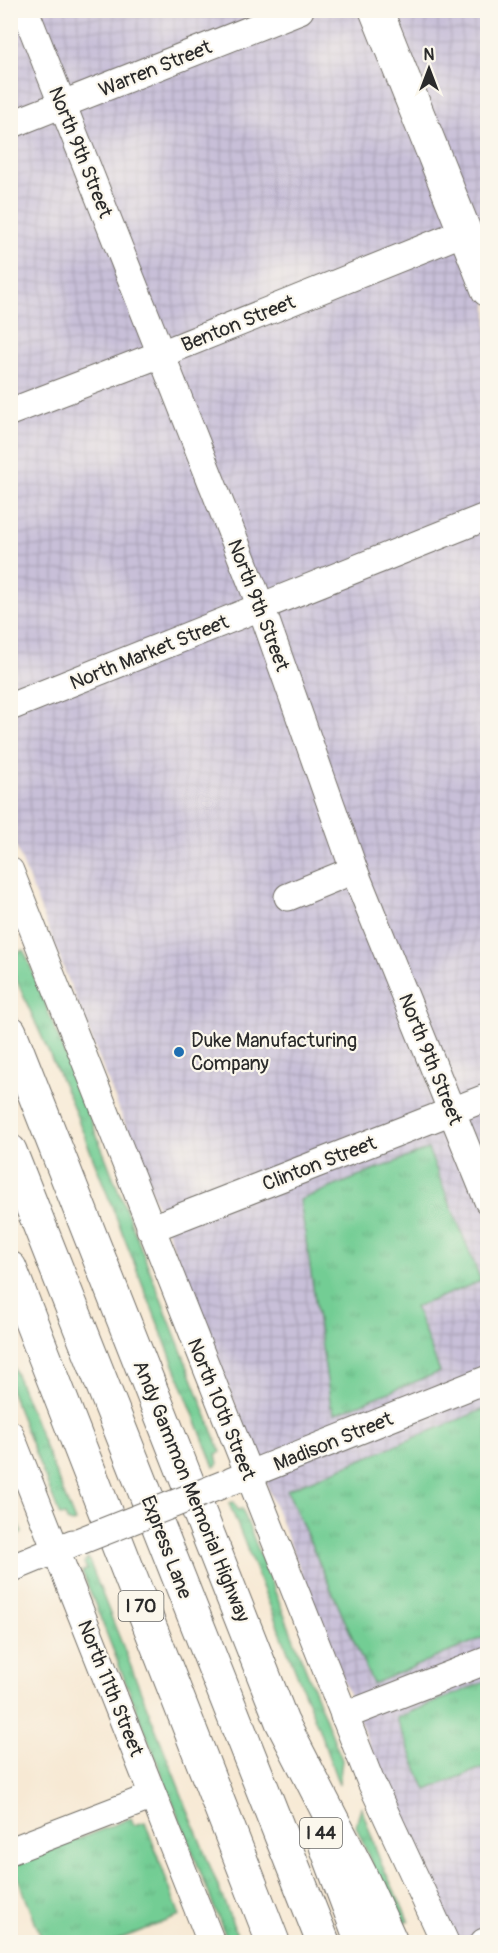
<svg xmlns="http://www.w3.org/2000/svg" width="498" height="1953" viewBox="0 0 498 1953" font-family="Pangolin,sans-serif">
<defs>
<pattern id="industrial-grid" width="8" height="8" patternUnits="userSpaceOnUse" patternTransform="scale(1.5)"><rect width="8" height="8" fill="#c8bfd8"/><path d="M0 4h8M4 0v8" fill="none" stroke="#aca4ba"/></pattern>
<pattern id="grass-tufts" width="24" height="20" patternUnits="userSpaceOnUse" patternTransform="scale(1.5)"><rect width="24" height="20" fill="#73cd94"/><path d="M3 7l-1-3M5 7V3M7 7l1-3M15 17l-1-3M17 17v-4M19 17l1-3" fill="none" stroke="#64b080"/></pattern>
</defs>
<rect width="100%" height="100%" fill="#fbf7ec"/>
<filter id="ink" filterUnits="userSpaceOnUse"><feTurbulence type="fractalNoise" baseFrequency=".0167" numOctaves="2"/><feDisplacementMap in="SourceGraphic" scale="12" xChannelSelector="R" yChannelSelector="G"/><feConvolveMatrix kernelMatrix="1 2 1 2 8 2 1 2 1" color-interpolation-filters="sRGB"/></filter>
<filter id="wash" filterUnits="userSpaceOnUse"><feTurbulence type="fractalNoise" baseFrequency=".008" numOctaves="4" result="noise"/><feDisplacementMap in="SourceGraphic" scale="24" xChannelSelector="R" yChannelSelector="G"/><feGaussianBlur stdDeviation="1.35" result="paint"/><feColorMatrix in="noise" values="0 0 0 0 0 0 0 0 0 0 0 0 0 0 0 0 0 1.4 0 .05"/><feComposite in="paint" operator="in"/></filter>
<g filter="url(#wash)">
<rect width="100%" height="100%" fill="#f7e9d4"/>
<path fill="url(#industrial-grid)" d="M11 11H487V1942H456L411 1852 11 834Z"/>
<g fill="url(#grass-tufts)" stroke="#4f7c60" stroke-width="1.5">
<path d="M24 950 221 1452 216 1454 218 1464 214 1467 72 1104 11 968V954Z"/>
<path d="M428 1149 481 1281 415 1307 440 1372 334 1414 333 1407H331L300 1200Z"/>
<path d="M10 1359 75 1522 72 1523 67 1521 65 1515 60 1516 11 1392Z"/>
<path d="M487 1408V1636L373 1684 287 1490Z"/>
<path d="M234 1502 238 1510 242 1509 342 1760 339 1785 318 1727 229 1503Z"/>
<path d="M10 1504 22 1533 11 1539H10Z"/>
<path d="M88 1558 240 1942H228L82 1571 87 1570 84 1563Z"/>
<path d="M487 1681V1766L426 1790 396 1718Z"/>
<path d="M361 1807 381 1863 409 1921 397 1926 356 1826Z"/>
<path d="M131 1818 134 1825 145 1822 180 1916 112 1942H43L13 1865Z"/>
</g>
</g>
<g filter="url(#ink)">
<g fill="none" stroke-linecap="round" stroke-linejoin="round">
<defs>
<g id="minor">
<path d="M25 10 261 607 354 870 488 1201"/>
<path d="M10 125 300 10"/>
<path d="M10 412 161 354 464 232"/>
<path d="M10 707 488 516"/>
<path d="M10 871 370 1780 445 1942"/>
<path d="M288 897 354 870"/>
<path d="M150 1229 488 1097"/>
<path d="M10 1434 211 1942"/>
<path d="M232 1481 488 1379"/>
<path d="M10 1569 73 1543"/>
<path d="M344 1716 488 1660"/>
<path d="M10 1851 153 1796"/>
<path d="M484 1942 488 1941"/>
</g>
<path id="major" d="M376 10 488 290"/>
<g id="highway">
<path d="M10 1032 282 1722 360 1874 391 1942"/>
<path d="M10 1151 323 1942"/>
<path d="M10 1268 273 1942"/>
<path d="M326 1846 362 1942"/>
</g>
</defs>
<use href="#minor" stroke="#726e66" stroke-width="29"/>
<use href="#major" stroke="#726e66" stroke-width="35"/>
<use href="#highway" stroke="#726e66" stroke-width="35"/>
<use href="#minor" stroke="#fff" stroke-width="27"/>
<use href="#major" stroke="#fff" stroke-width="33"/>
<use href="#highway" stroke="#fff" stroke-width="33"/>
<defs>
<path id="minor-bridge" d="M80 1541 224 1484"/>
</defs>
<use href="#minor-bridge" stroke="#726e66" stroke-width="29" stroke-linecap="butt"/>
<use href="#minor-bridge" stroke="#fff" stroke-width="27"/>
</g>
</g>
<circle fill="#1f6fb2" stroke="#fbf7ec" stroke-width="2" cx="179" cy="1052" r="6"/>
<g text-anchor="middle" stroke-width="4.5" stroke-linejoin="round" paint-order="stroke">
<g fill="#fbf7ec" stroke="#696865" stroke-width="1.5">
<rect x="118.5" y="1591" width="45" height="30" rx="4.5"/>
<rect x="300" y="1818" width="42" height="30" rx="4.5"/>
</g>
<g font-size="18" font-weight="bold" fill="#2b2b2b">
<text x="141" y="1612">I 70</text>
<text x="321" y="1839">I 44</text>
</g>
<g font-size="20" fill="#2b2b2b" stroke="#fbf7ec">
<text transform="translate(155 68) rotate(-22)" y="7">Warren Street</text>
<text transform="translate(81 152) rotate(68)" y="7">North 9th Street</text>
<text transform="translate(238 323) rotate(-22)" y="7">Benton Street</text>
<text transform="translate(259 605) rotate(69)" y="7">North 9th Street</text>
<text transform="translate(149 652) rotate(-22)" y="7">North Market Street</text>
<text transform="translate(431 1059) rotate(68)" y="7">North 9th Street</text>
<text transform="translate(319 1163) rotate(-21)" y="7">Clinton Street</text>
<text transform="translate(222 1409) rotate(68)" y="7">North 10th Street</text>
<text transform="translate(333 1441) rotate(-22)" y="7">Madison Street</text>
<text transform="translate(192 1491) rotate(68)" y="7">Andy Gammon Memorial Highway</text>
<text transform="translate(167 1547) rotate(69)" y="7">Express Lane</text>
<text transform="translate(111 1688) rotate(68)" y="7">North 11th Street</text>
</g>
<g font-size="20" fill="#2b2b2b" stroke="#fbf7ec" text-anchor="start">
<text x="191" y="1047">Duke Manufacturing<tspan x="191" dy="23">Company</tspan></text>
</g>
</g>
<rect width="498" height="1953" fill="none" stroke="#fbf7ec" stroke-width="36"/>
<g transform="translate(429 69)" stroke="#fbf7ec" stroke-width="4.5" paint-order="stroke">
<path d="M0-4.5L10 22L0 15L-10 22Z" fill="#2b2b2b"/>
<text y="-9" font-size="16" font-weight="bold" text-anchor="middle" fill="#2b2b2b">N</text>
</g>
</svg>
